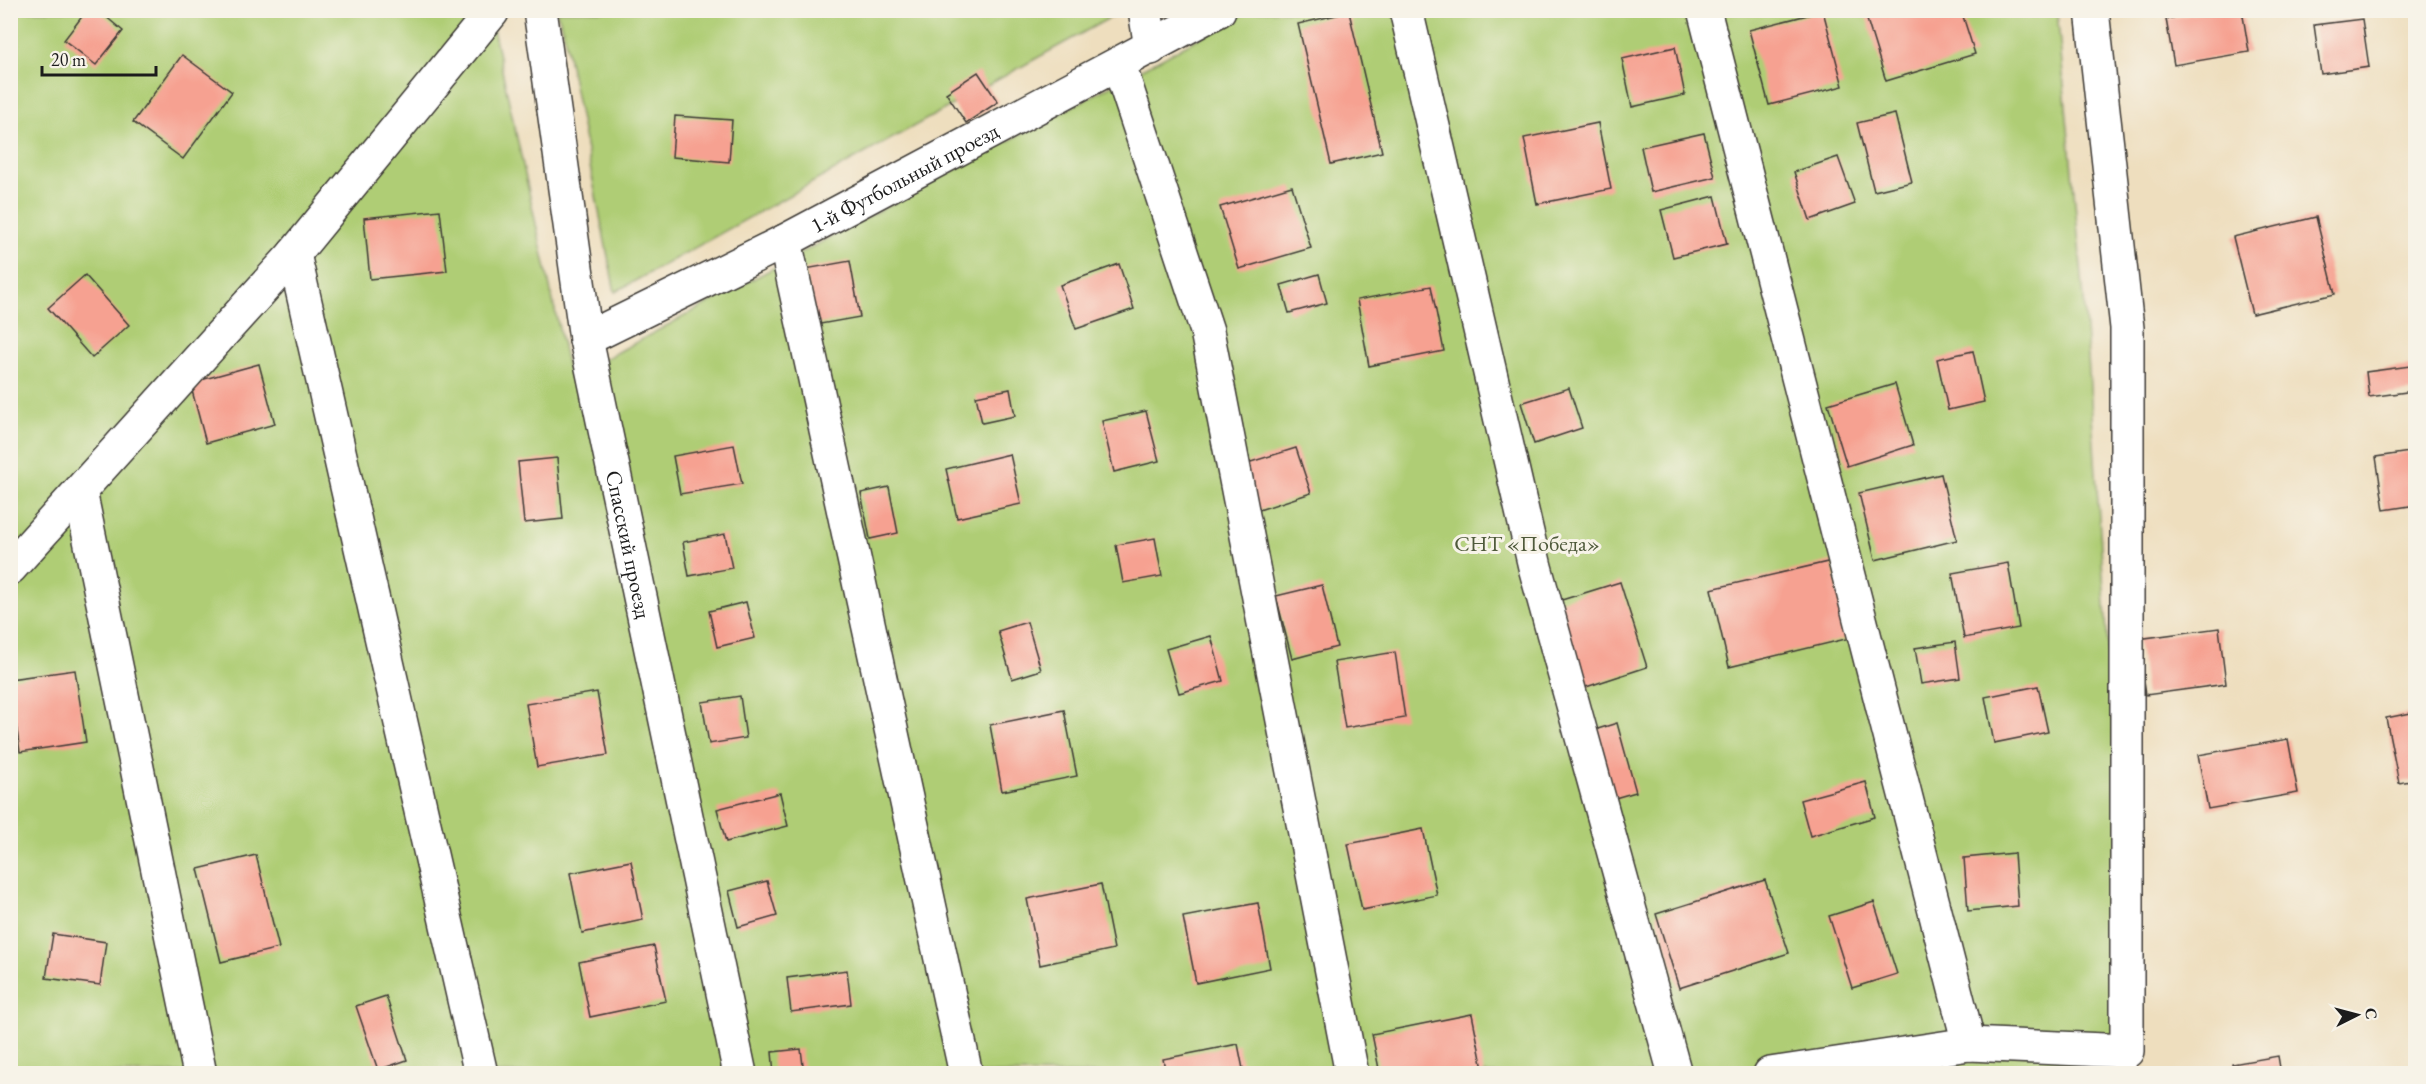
<svg xmlns="http://www.w3.org/2000/svg" width="2426" height="1084" viewBox="0 0 2426 1084" font-family="'EB Garamond',serif">
<rect width="100%" height="100%" fill="#f7f3e8"/>
<filter id="ink" filterUnits="userSpaceOnUse"><feTurbulence type="fractalNoise" baseFrequency=".0167" numOctaves="2"/><feDisplacementMap in="SourceGraphic" scale="12" xChannelSelector="R" yChannelSelector="G"/><feConvolveMatrix kernelMatrix="1 2 1 2 8 2 1 2 1" color-interpolation-filters="sRGB"/></filter>
<filter id="wash" filterUnits="userSpaceOnUse"><feTurbulence type="fractalNoise" baseFrequency=".008" numOctaves="4" result="noise"/><feDisplacementMap in="SourceGraphic" scale="24" xChannelSelector="R" yChannelSelector="G"/><feGaussianBlur stdDeviation="1.35" result="paint"/><feColorMatrix in="noise" values="0 0 0 0 0 0 0 0 0 0 0 0 0 0 0 0 0 1.4 0 .05"/><feComposite in="paint" operator="in"/></filter>
<g filter="url(#wash)">
<rect width="100%" height="100%" fill="#eedebe"/>
<g fill="#afcd74" stroke="#667448" stroke-width="1.5">
<path d="M10 11H489L570 378 1249 11H2057L2084 299 2137 1071 2123 1074 11 1073Z"/>
<path d="M556 11H1122L615 292 562 25Z"/>
</g>
<g id="blocks">
<g fill="#f6a191">
<path d="M87 10H98L123 31 96 65 64 40Z"/>
<path d="M1864 10H1961L1975 54 1886 81Z"/>
<path d="M2214 10H2242L2249 52 2174 65 2166 19Z"/>
<path d="M1823 11 1843 86 1769 105 1749 30Z"/>
<path d="M1349 12 1382 152 1331 164 1298 24Z"/>
<path d="M2362 19 2369 67 2321 74 2314 25Z"/>
<path d="M1675 47 1685 95 1632 107 1622 59Z"/>
<path d="M182 55 232 92 183 159 133 122Z"/>
<path d="M978 72 998 102 966 123 946 93Z"/>
<path d="M1895 114 1912 182 1874 191 1857 123Z"/>
<path d="M675 116 732 120 729 162 672 157Z"/>
<path d="M1598 123 1611 189 1537 204 1524 138Z"/>
<path d="M1704 133 1715 177 1651 192 1641 147Z"/>
<path d="M1838 157 1855 204 1810 220 1794 172Z"/>
<path d="M1292 186 1311 248 1239 269 1220 207Z"/>
<path d="M1715 196 1727 244 1673 257 1661 210Z"/>
<path d="M440 210 447 271 370 279 364 218Z"/>
<path d="M2316 217 2335 294 2252 314 2233 237Z"/>
<path d="M850 261 860 317 815 325 805 269Z"/>
<path d="M1119 264 1134 309 1076 329 1060 285Z"/>
<path d="M1319 274 1327 303 1289 313 1281 285Z"/>
<path d="M85 275 129 325 92 358 48 308Z"/>
<path d="M1431 286 1444 351 1369 366 1357 300Z"/>
<path d="M1973 351 1984 402 1948 410 1937 359Z"/>
<path d="M259 364 275 424 206 443 190 383Z"/>
<path d="M2410 366 2414 391 2369 397 2366 372Z"/>
<path d="M1895 384 1913 445 1847 466 1828 404Z"/>
<path d="M1569 388 1582 428 1534 444 1521 403Z"/>
<path d="M1010 389 1015 416 982 423 976 396Z"/>
<path d="M1146 411 1159 461 1114 472 1102 421Z"/>
<path d="M734 445 742 484 680 494 673 456Z"/>
<path d="M1296 448 1311 493 1256 511 1241 465Z"/>
<path d="M2416 451V505L2384 510 2376 457Z"/>
<path d="M1010 454 1021 504 957 518 946 469Z"/>
<path d="M557 458 563 519 524 523 518 462Z"/>
<path d="M1941 474 1957 540 1875 560 1859 493Z"/>
<path d="M889 487 898 533 870 539 861 493Z"/>
<path d="M725 534 732 568 689 576 683 542Z"/>
<path d="M1155 538 1162 576 1123 583 1116 545Z"/>
<path d="M1832 561 1850 638 1729 667 1711 589Z"/>
<path d="M2008 563 2019 628 1964 638 1952 573Z"/>
<path d="M1620 582 1647 667 1580 689 1552 603Z"/>
<path d="M1322 585 1337 647 1292 659 1276 596Z"/>
<path d="M746 602 755 638 717 647 709 611Z"/>
<path d="M1027 622 1041 670 1012 679 998 631Z"/>
<path d="M2219 628 2226 684 2146 695 2138 639Z"/>
<path d="M1211 636 1223 681 1179 693 1166 649Z"/>
<path d="M1955 642 1960 678 1921 684 1915 648Z"/>
<path d="M1395 652 1405 718 1345 728 1334 662Z"/>
<path d="M75 670 86 742 20 752 10 679Z"/>
<path d="M2038 686 2048 732 1994 743 1985 697Z"/>
<path d="M597 692 608 755 537 767 526 704Z"/>
<path d="M740 696 746 738 709 744 702 702Z"/>
<path d="M1064 710 1077 776 1002 791 990 725Z"/>
<path d="M2416 712V780L2399 783 2386 718Z"/>
<path d="M1617 723 1636 792 1608 800 1588 732Z"/>
<path d="M2288 739 2298 793 2208 809 2198 755Z"/>
<path d="M1866 782 1875 817 1810 836 1800 800Z"/>
<path d="M780 793 788 826 726 842 717 809Z"/>
<path d="M1423 829 1437 895 1362 910 1348 844Z"/>
<path d="M2014 853 2018 906 1968 911 1964 858Z"/>
<path d="M256 855 279 948 221 962 198 869Z"/>
<path d="M631 861 643 920 582 933 570 873Z"/>
<path d="M1765 880 1789 953 1679 988 1656 914Z"/>
<path d="M767 881 777 916 738 927 729 891Z"/>
<path d="M1101 884 1114 949 1040 965 1027 899Z"/>
<path d="M1874 902 1897 974 1852 988 1829 916Z"/>
<path d="M1258 903 1270 968 1196 983 1183 917Z"/>
<path d="M53 934 106 942 100 985 46 978Z"/>
<path d="M654 946 666 1001 590 1017 579 962Z"/>
<path d="M847 970 851 1004 791 1012 787 978Z"/>
<path d="M386 996 407 1060 378 1070 356 1006Z"/>
<path d="M1472 1014 1484 1074H1380L1372 1034Z"/>
<path d="M1238 1044 1244 1074H1166L1163 1059Z"/>
<path d="M801 1049 804 1074H774L772 1052Z"/>
<path d="M2278 1056 2281 1074H2233L2232 1064Z"/>
</g>
</g>
</g>
<g filter="url(#ink)">
<use href="#blocks" fill-opacity="0" stroke="#3c3934" stroke-width="1.5"/>
<g fill="none" stroke-linecap="round" stroke-linejoin="round">
<defs>
<g id="minor">
<path id="s1" d="M540 10 586 339 740 1074"/>
<path d="M1145 10 1151 48"/>
<path d="M1406 10 1535 567 1675 1074"/>
<path d="M1704 10 1969 1044"/>
<path d="M1119 65 1207 331 1352 1074"/>
<path d="M785 241 966 1074"/>
<path d="M294 254 481 1074"/>
<path id="s2" d="M586 339 785 241 1219 10"/>
<path d="M80 491 200 1074"/>
<path d="M10 568 294 254 492 12"/>
<path d="M1770 1074 1969 1044 2127 1051V328L2092 10"/>
</g>
</defs>
<use href="#minor" stroke="#3c3934" stroke-width="36"/>
<use href="#minor" stroke="#fff" stroke-width="33"/>
</g>
</g>
<g text-anchor="middle" stroke-width="6" stroke-linejoin="round" paint-order="stroke">
<g font-size="22" fill="#1c1c1c" stroke="#f7f3e8">
<text dy="8" stroke="none"><textPath href="#s2" startOffset="357">1-й Футбольный проезд</textPath></text>
<text dy="8" stroke="none"><textPath href="#s1" startOffset="542">Спасский проезд</textPath></text>
</g>
<g font-size="22" fill="#4f5a3b" stroke="#f7f3e8">
<text x="1527" y="551">СНТ «Победа»</text>
</g>
</g>
<rect width="2426" height="1084" fill="none" stroke="#f7f3e8" stroke-width="36"/>
<g transform="translate(2357 1015) rotate(84)" stroke="#f7f3e8" stroke-width="4.5" paint-order="stroke">
<path d="M0-4.5L10 22L0 15L-10 22Z" fill="#1c1c1c"/>
<text y="-9" font-size="16" font-weight="bold" text-anchor="middle" fill="#1c1c1c">С</text>
</g>
<path d="M42 66v9h114v-9" fill="none" stroke="#1c1c1c" stroke-width="3"/>
<text x="51" y="66" font-size="18" fill="#1c1c1c" stroke="#f7f3e8" stroke-width="4.5" paint-order="stroke">20 m</text>
</svg>
